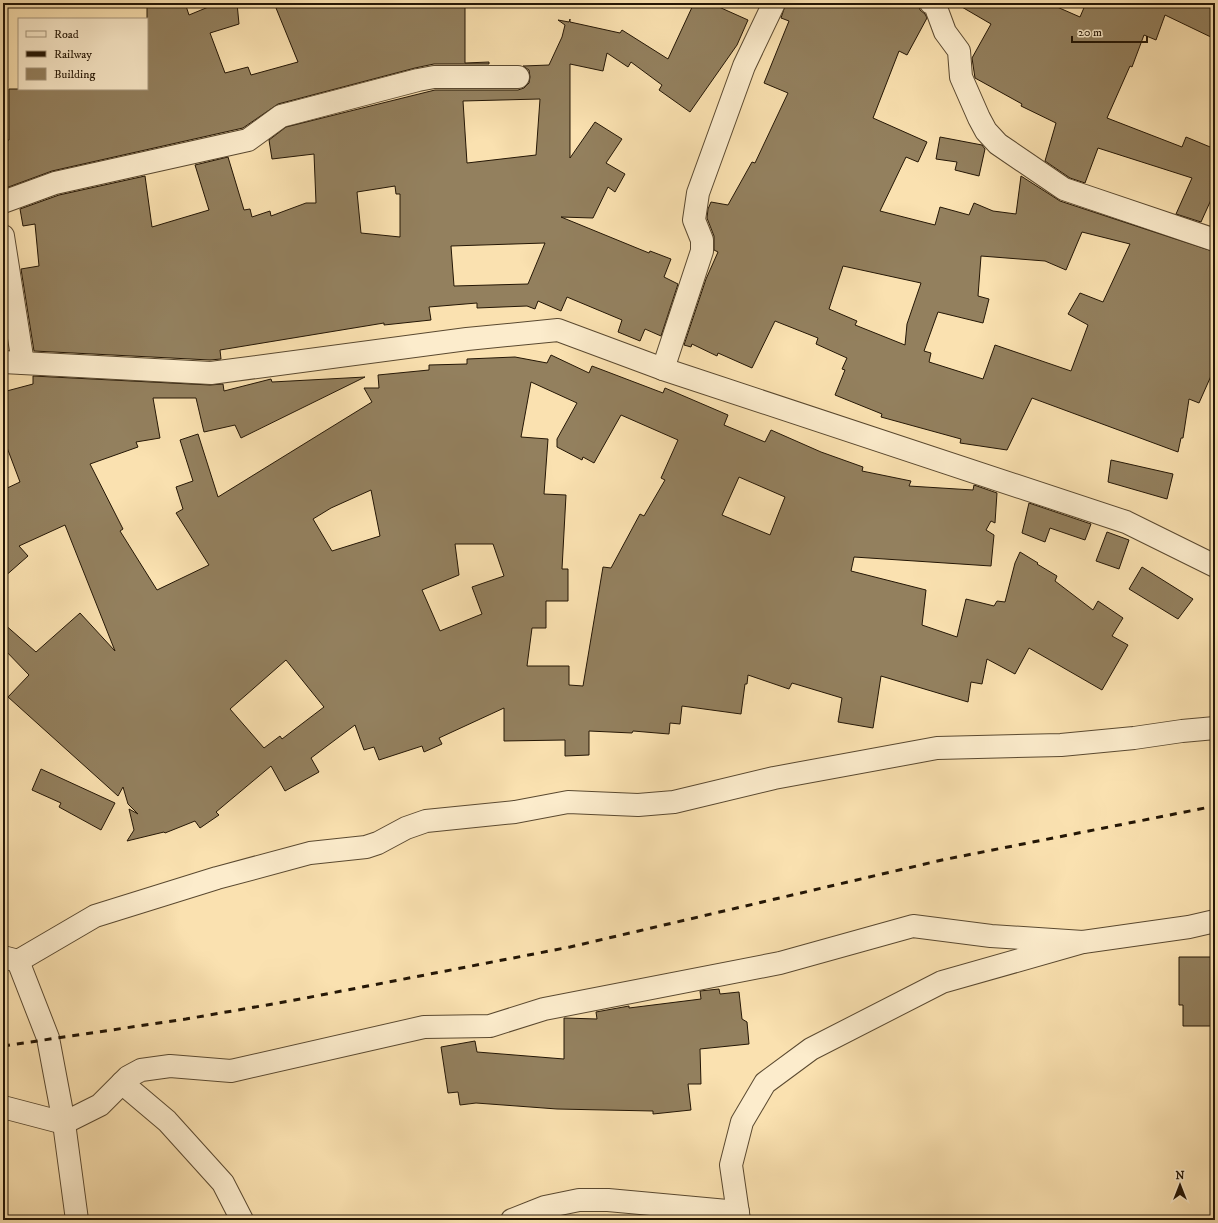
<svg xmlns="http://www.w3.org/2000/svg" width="1218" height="1223" viewBox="0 0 1218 1223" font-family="'IM FELL DW Pica',serif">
<rect width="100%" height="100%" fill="#fae1b0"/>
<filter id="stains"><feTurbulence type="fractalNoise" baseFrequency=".005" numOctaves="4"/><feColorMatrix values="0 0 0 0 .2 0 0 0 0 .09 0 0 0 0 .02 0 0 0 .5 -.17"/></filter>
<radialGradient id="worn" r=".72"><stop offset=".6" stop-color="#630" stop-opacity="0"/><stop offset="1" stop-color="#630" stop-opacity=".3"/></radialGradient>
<g fill="#93805e" stroke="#241605" fill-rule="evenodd">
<path d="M147 3H185L189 15 218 3H237L239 24 210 33 225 73 248 67 251 75 298 62 276 8 288 3H407V7H465V63L489 62V64H434L415 68 278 104 243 128 52 171 3 189V141L9 140V89H147Z"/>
<path d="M694 3H710L748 20 737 45 690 112 659 90 662 85 631 62 628 67 607 53 603 71 570 64V158L595 122 622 139 606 163 625 174 615 192 608 187 593 218 561 217 649 253 650 251 671 259 664 277 678 284 661 336 645 329 640 341 618 332 622 320 567 297 561 311 538 301 535 309 527 306 477 308V303L429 307 431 320 384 325V323L220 350 221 359 210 360 34 351 21 269 39 266 35 224 23 226 20 209 59 195 145 176 152 227 209 210 195 165 228 157 244 210 250 209 252 217 270 211 271 216 306 203H316L314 154 272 159 269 140 286 127 435 90H518L524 88 529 83 530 77 529 70 523 66 549 65 562 37 565 25 558 20 569 22 570 19V22L620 33 622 30 668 59ZM540 99 536 155 467 163 463 101ZM395 186 396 194H400V237L361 233 357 192ZM545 243 528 284 454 286 451 246Z"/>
<path d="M786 3H919L920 10 925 14 927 18 907 55 899 51 873 118 927 142 918 162 906 157 880 211 935 225 940 207 969 215 974 203 993 211 1016 214 1021 176 1060 201 1215 252V367L1199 403 1189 399 1183 438H1181L1178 452 1032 398 1007 450 960 443 961 439 881 417 882 414 835 395 845 370 842 369 847 358 816 344 818 338 775 321 752 368 718 353 717 356 692 344 691 347 684 345 706 279 718 252 714 250V236L707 218 708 209 711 202 728 205 752 162 755 163 788 93 764 83 789 21 781 18ZM1082 232 1130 244 1103 302 1080 293 1068 314 1088 325 1071 371 995 345 983 379 929 362 931 353 924 351 938 312 983 323 989 299 978 296 981 256 1045 261 1066 270ZM843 266 921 283 907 324 905 345 855 325 857 321 829 309Z"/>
<path d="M955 3H1048L1080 17 1086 3H1215V39L1165 15 1156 40 1144 35 1132 67 1130 66 1107 118 1182 147 1186 137 1215 149V191L1201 222 1176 214 1192 178 1098 148 1085 183 1070 178 1045 161 1056 123 1021 106 1022 104 975 78 972 58 991 24Z"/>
<path d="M940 137 982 145 985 149 979 176 955 170 957 162 936 159Z"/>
<path d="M551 355 589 373 592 366 663 393 665 388 728 415 724 425 765 442 771 430 821 452 863 467 862 471 911 481 909 486 973 490 974 485 997 493 995 523 991 521 986 530 994 535 991 566 854 557 851 571 926 590 922 625 957 637 966 599 994 606 997 601 1005 602 1015 563 1020 552 1038 563 1037 564 1057 576 1055 581 1093 610 1098 601 1123 618 1112 636 1128 645 1102 690 1029 648 1015 674 987 659 982 684 971 682 968 702 881 676 873 728 838 722 842 698 792 683 789 689 748 675 747 684H745L741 714 682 706 680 724 670 723 669 734 633 731 632 733 589 731V755L565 756V740L504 741V708L439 738 442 744 424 752 422 746 379 760 374 747 364 750 355 725 311 758 319 772 285 791 271 766 216 812 219 815 200 828 195 821 165 833 164 832 127 841 134 830 129 809 138 814 128 804 123 787 118 796 8 697 29 675 3 648V623L36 652 80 613 115 651 65 525 19 546 28 556 3 578V490L20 482 3 437V392L33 384V376L210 385 223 384 224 391 271 379 272 382 365 377 241 438 235 425 204 432 196 398H153L160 438 136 442 138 447 90 464 123 529 120 531 157 590 209 565 176 513 183 509 176 487 193 481 180 440 198 434 218 497 372 402 364 388H379L378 375 429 370V365L467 364V359L515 357 547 363ZM531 382 577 403 557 439V447L582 460 583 457 594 463 621 415 678 440 661 478 665 480 644 516 640 514 611 568 603 567 583 686 569 685V666H527L532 628H546V601H568V569H562L566 495 544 494 548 439 521 437ZM739 477 785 497 770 535 722 515ZM371 490 380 536 332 551 313 519 331 508ZM455 544H493L504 576 472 587 482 614 440 631 422 590 459 575ZM286 660 324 707 282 739 280 736 264 748 230 709Z"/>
<path d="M1111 460 1173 474 1167 499 1108 482Z"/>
<path d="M1029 503 1091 524 1085 540 1050 528 1045 542 1022 533Z"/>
<path d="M1107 532 1129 540 1119 569 1096 561Z"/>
<path d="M1142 567 1193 599 1178 619 1129 589Z"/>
<path d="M41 769 115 803 101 830 59 807 61 803 32 790Z"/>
<path d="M1179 957H1215V1026H1183V1005H1179Z"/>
<path d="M719 989 720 994 739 992 742 1019 747 1022 749 1044 700 1049 701 1084H688L691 1110 653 1114V1111L557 1109 476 1103 460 1105 458 1092 448 1093 441 1047 475 1041 477 1052 564 1059V1018L597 1019 596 1012 629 1006V1008L701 999 700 991Z"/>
</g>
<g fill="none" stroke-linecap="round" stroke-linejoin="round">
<defs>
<g id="street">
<path d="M931 3 935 5 945 32 959 51 961 77 979 118 986 131 998 144 1064 189 1215 240"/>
<path d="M3 202 55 183 248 140 281 116 418 80 434 77H518"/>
<path d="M3 236 23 363"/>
<path d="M3 362 211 373 467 339 558 330 663 369 1126 522 1215 566"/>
<path d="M663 369 702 251V240L694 220 698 193 744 66 774 3"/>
<path d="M3 957 18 961 48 1038 64 1123 77 1220"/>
<path d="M18 961 95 916 217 878 310 853 366 847 378 843 406 828 426 821 515 812 568 802 638 805 674 802 774 778 937 748 1061 745 1134 738 1182 731 1215 728"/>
<path d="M122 1083 167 1121 223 1183 242 1220"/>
<path d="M3 1107 64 1123 100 1105 128 1077 141 1070 170 1066 231 1071 424 1027 490 1026 544 1009 780 963 913 926 991 936 1083 942"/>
<path d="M512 1220 545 1207 579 1200H608L738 1212"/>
<path d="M739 1220 731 1165 742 1122 765 1083 811 1049 942 982 1083 942 1189 927 1215 921"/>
</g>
</defs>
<use href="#street" stroke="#5a4930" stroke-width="24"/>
<use href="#street" stroke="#fceccc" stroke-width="22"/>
<path stroke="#241605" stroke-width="3" stroke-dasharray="7 7" stroke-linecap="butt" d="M3 1046 186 1019 290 1001 570 947 942 860 1215 806"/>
</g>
<rect width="1218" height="1223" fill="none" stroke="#fae1b0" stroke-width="16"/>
<rect x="4" y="4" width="1210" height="1215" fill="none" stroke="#241605" stroke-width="2"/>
<rect x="8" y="8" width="1202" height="1207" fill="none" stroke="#241605"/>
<rect x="18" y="18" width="130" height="72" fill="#fceccc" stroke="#a6967c"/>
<rect x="26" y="31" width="20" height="6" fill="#fceccc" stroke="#a6967c"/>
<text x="54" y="38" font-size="12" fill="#241605">Road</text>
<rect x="26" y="51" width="20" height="6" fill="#241605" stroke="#a6967c"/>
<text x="54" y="58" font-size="12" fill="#241605">Railway</text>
<rect x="26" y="68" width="20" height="12" fill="#93805e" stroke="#a6967c"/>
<text x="54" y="78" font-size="12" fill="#241605">Building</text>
<g transform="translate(1180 1185)" stroke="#fceccc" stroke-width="3" paint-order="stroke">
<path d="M0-3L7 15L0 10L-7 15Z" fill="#241605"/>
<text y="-6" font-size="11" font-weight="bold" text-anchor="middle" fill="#241605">N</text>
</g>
<path d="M1072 36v6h75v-6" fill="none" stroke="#241605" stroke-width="2"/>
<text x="1078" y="36" font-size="12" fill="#241605" stroke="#fceccc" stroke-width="3" paint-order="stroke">20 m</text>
<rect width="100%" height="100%" filter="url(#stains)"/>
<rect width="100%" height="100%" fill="url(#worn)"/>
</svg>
